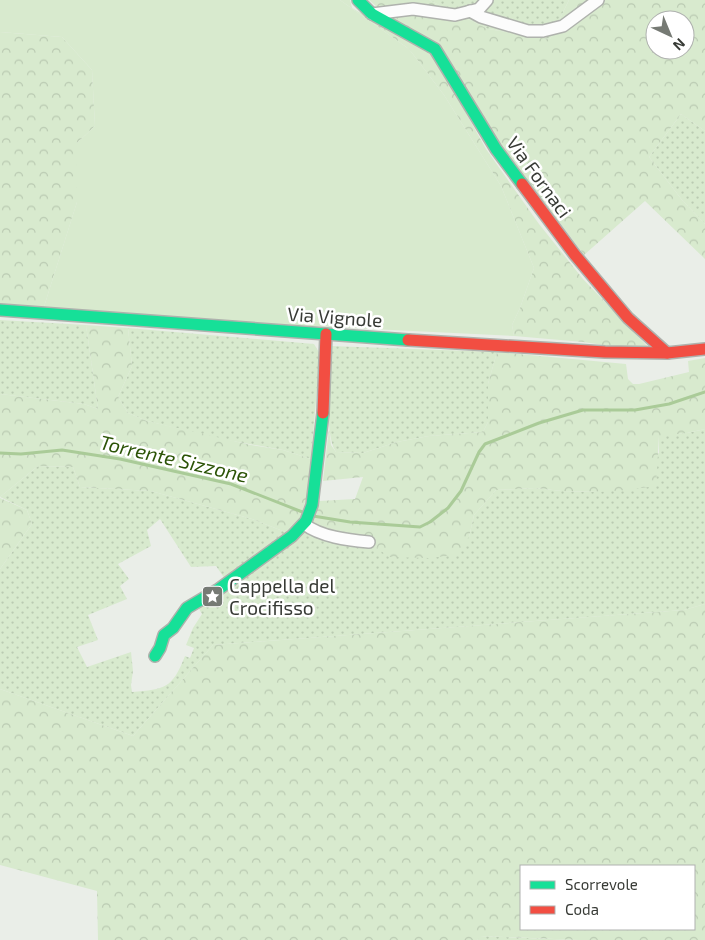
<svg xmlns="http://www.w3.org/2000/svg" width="705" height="940" viewBox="0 0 705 940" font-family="'Exo 2',sans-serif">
<defs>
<pattern id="grass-dots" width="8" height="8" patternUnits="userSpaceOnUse" patternTransform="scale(1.25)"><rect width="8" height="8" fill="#d8eace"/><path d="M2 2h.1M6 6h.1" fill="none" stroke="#bacab2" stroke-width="1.8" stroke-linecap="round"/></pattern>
<pattern id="forest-crowns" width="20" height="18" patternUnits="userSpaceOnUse" patternTransform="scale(1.25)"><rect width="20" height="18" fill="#d8eace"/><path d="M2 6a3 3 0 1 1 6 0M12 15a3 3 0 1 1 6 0" fill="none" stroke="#bacab2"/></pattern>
</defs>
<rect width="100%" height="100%" fill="#eaeee8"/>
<g fill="url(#grass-dots)">
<path d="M429 0H569L550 39 488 29Z"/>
<path d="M681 114 705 131V224L682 200 649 157Z"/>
<path d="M0 320 86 325 98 409 84 404 0 394Z"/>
<path d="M128 328 314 344 320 354 311 459 283 450 221 439 147 421 128 413 118 397 132 366Z"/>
<path d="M331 346 497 352 488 384V422L483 432 429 436 397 442 363 453 336 452C323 433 331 371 331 346Z"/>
<path d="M705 429V604L684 610 213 645 133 736 0 689V569L32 524 27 510 0 497 38 466 73 467 80 487 151 491 252 519 288 533 225 579 216 566 191 567 160 519 147 530 151 546 118 564 129 579 120 586 127 599 88 615 98 640 77 647 87 667 131 652 133 671 131 685 132 692C165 689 172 689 185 656L190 658 194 648 186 645 193 628 202 614 196 604 314 519 469 537 474 515 496 490 535 488 562 491 598 492 659 453V435L687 433Z"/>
<path d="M480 936 578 940H477Z"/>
</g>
<g fill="url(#forest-crowns)" fill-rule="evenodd">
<path d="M340 0H350L352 8 433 54 486 149 539 224 583 279 649 348 637 350 583 342 514 336 512 325 520 308 534 268 501 186 444 95 409 49Z"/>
<path d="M369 0H429L488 29 550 39 569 0H705V131L681 114 649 157 682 200 705 224V259L645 201 584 255 481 118 437 45 397 24ZM655 20H685V50H655Z"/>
<path d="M0 32 62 37 92 70 95 126 77 143V202L42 313 0 309Z"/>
<path d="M86 325 128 328 132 366 118 397 128 413 147 421 251 445 283 450 311 459 310 485 300 520 288 533 252 519 151 491 80 487 73 467 38 466 0 497V394L84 404 98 409Z"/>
<path d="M497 352 626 364 628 379 633 384H639L689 372 688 361 705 358V429L687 433 659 436 656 486 626 490 598 492 562 491 535 488 496 490 474 515 469 537 456 555 429 558 389 557 369 542 318 528 314 519 319 501 355 499 363 477 323 481 329 429 331 445 336 452 363 453 397 442 429 436 483 432 488 422V384Z"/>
<path d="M0 498 27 510 32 524 0 569Z"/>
<path d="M705 604V940H578L481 936 477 940H98L97 891 0 865V689L133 736 213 645 684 610ZM521 866H694V929H521Z"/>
</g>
<path fill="#d8eace" d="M0 0H340L409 49 444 95 501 186 534 268 520 308 512 325 514 336 42 313 77 202V143L95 126 92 70 62 37 0 32Z"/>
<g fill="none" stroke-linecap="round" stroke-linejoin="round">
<g stroke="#aacb98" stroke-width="3">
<path d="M0 453 21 454 62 450 120 459 231 484 305 513"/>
<path d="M313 516 350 522 420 527 430 522 448 508 461 491 479 452 485 444 539 423 583 410H635L669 404 705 392"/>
</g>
<defs>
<g id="street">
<path d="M470 11 481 17 528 31H543L563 26 598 0"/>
<path d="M372 14 413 9 455 15 479 9 487 0"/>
<path d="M304 524C321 537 348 540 369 542"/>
</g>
<g id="fast">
<path d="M358 0 372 14 435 49 496 149 522 184"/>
<path d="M0 310 408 340"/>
<path d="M155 656 160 648 164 635 173 628 187 608 219 589 292 536 306 521 312 505 323 413"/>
</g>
<g id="jam">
<path d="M522 184 575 255 628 318 667 353"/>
<path d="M408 340 605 352 667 353 705 349"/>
<path d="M323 413 326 334"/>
</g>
</defs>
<use href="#street" stroke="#afb2ad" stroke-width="14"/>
<use href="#fast" stroke="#afb2ad" stroke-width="14"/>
<use href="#jam" stroke="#afb2ad" stroke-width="14"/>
<use href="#street" stroke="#fcfcfc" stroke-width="11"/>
<use href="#fast" stroke="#16e098" stroke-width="11"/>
<use href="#jam" stroke="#f24e42" stroke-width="11"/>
</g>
<defs>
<symbol id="sight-square" viewBox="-11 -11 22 22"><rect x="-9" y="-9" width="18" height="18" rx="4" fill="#767a74" stroke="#fff"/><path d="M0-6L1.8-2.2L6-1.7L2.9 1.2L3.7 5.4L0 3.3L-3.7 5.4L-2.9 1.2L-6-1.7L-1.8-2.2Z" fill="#fff"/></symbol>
</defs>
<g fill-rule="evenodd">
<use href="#sight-square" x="200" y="584" width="25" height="25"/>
</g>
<g text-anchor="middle" stroke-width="5" stroke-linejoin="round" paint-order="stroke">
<g font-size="19" fill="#383b36" stroke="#fff">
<text transform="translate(539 177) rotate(54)" y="7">Via Fornaci</text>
<text transform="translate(335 317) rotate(4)" y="7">Via Vignole</text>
</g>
<g font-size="19" fill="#383b36" stroke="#fff" text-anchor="start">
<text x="229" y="593">Cappella del<tspan x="229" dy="22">Crocifisso</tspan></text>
</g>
<g font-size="20" font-style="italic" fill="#2c5407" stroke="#fff">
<text transform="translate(174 459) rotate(13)" y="7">Torrente Sizzone</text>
</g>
</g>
<rect x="520" y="865" width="175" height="65" fill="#ffffff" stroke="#afb1af"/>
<rect x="530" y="881" width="25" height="8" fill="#16e098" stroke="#afb1af"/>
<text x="565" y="890" font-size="15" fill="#383b36">Scorrevole</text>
<rect x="530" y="906" width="25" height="8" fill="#f24e42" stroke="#afb1af"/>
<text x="565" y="915" font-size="15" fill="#383b36">Coda</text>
<g transform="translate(670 35) rotate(136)"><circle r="24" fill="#ffffff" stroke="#afb1af"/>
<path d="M0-4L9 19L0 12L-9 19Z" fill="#767a74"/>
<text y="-8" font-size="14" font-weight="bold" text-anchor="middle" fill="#383b36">N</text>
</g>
</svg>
